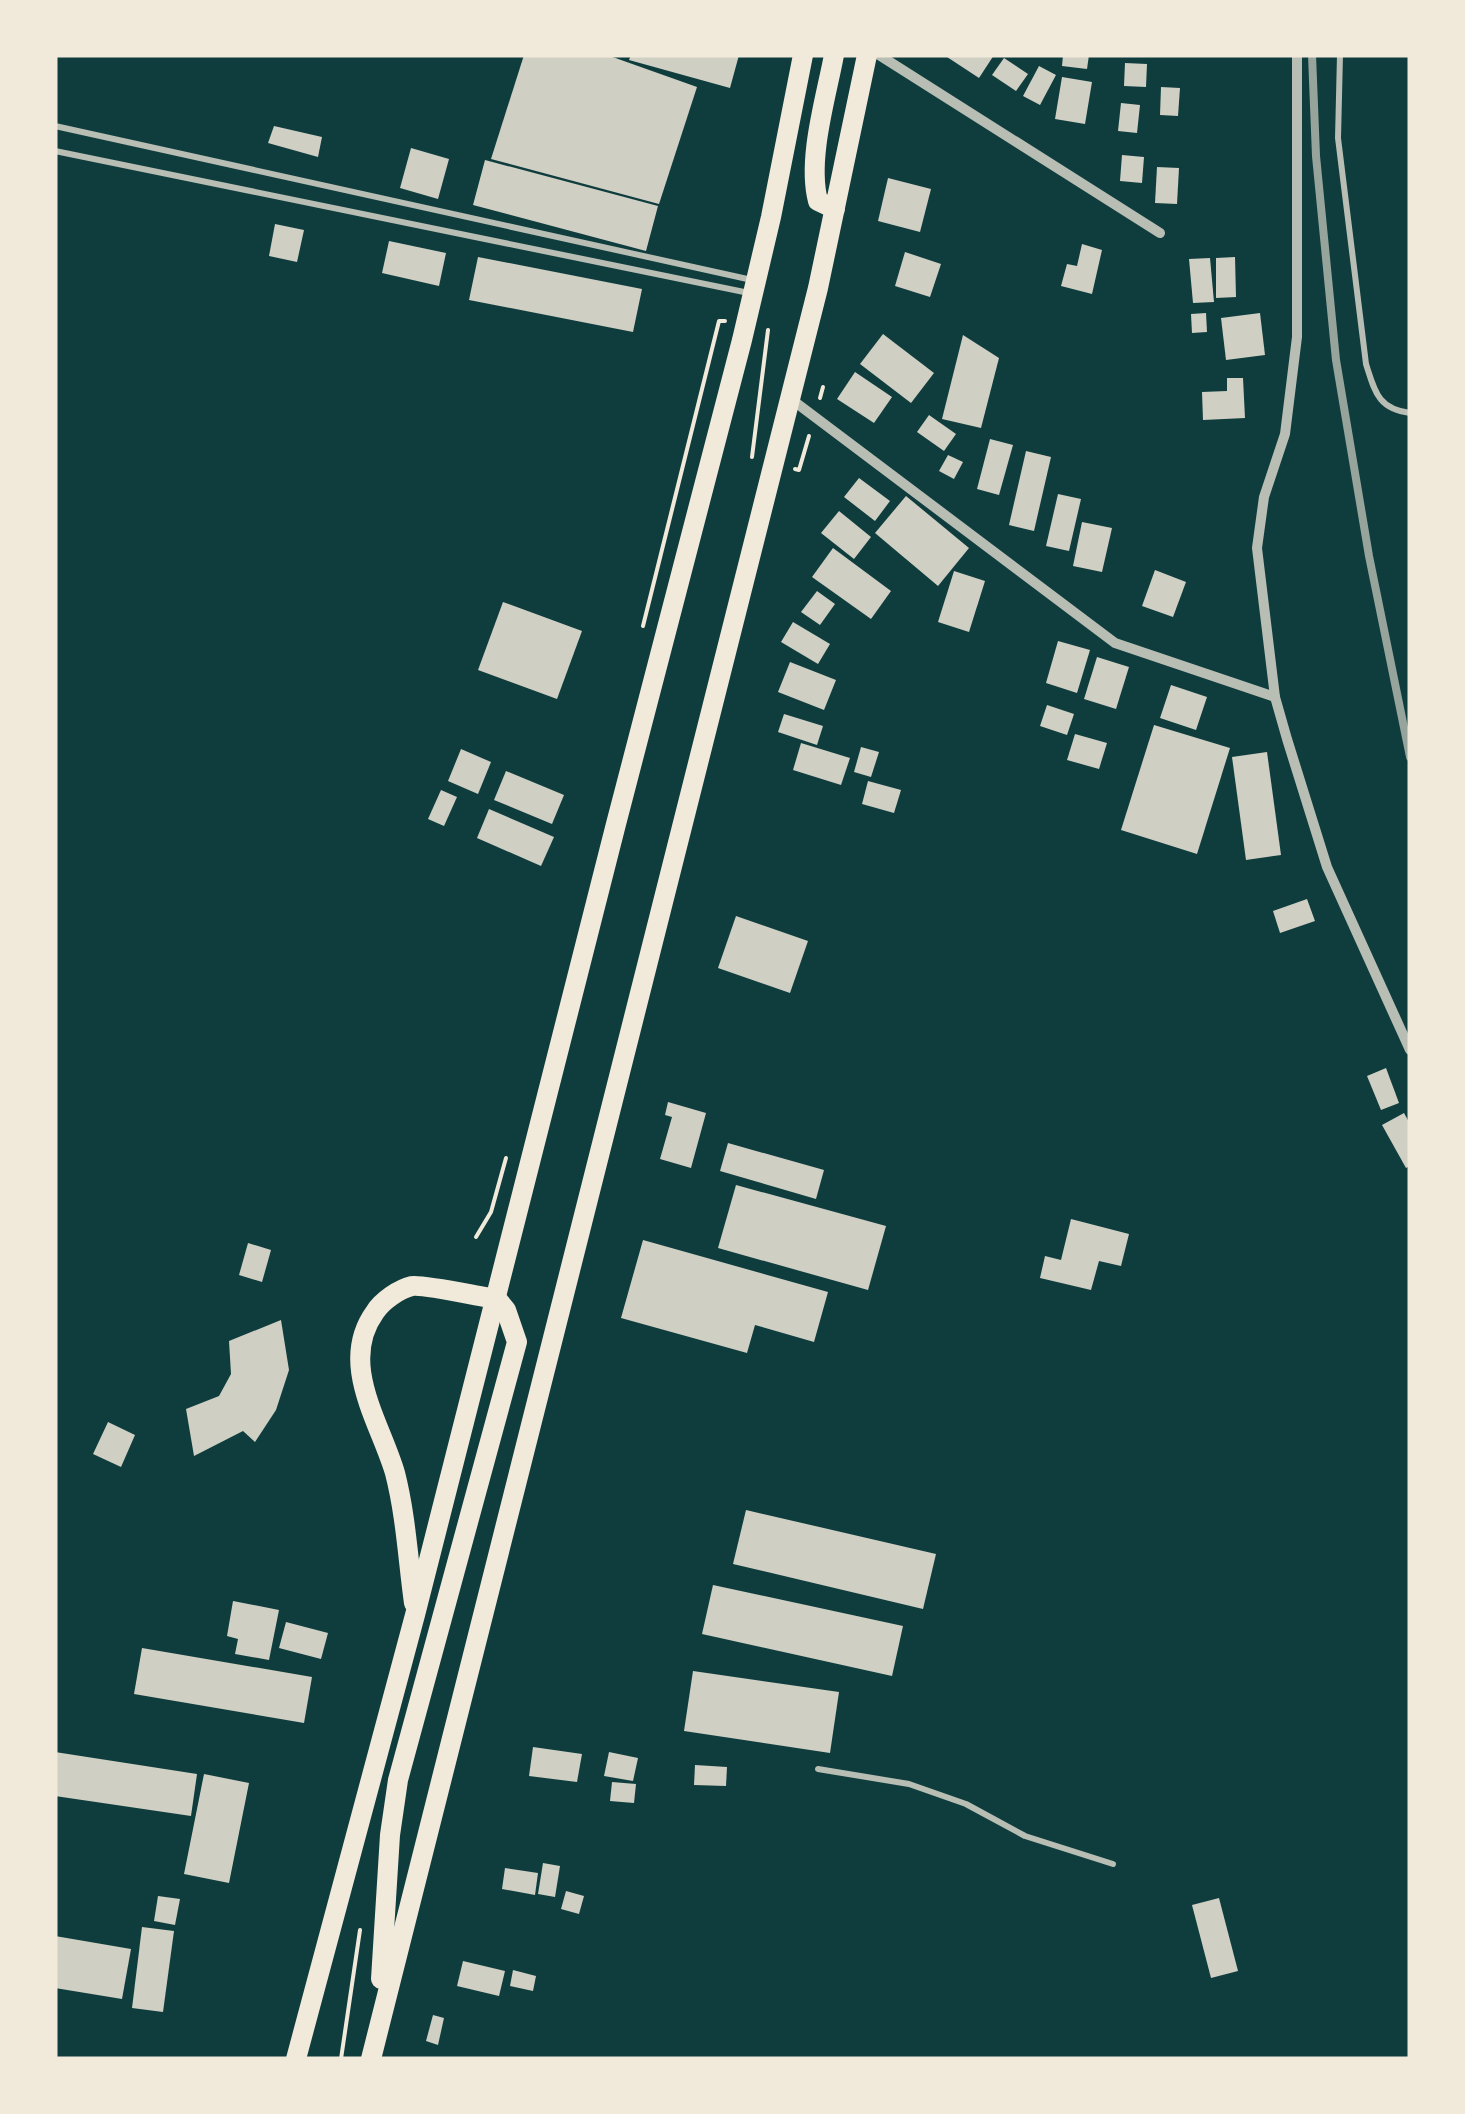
<svg xmlns="http://www.w3.org/2000/svg" width="1465" height="2114" viewBox="0 0 1465 2114" font-family="Rubik,sans-serif">
<rect width="100%" height="100%" fill="#0f3d3e"/>
<g fill="#cfcfc3">
<path d="M524 55H607L697 87 659 204 491 159Z"/>
<path d="M631 55H739L730 88 629 60Z"/>
<path d="M944 55H994L979 78Z"/>
<path d="M1063 55H1089L1087 69 1062 66Z"/>
<path d="M1004 58 1028 74 1016 91 992 75Z"/>
<path d="M1125 63 1147 64 1146 87 1124 86Z"/>
<path d="M1039 66 1056 75 1040 105 1023 96Z"/>
<path d="M1062 77 1092 82 1085 124 1055 119Z"/>
<path d="M1161 87 1180 88 1178 116 1160 115Z"/>
<path d="M1121 103 1140 105 1137 133 1118 131Z"/>
<path d="M274 126 322 137 318 157 268 143Z"/>
<path d="M411 148 449 159 438 199 400 188Z"/>
<path d="M1122 155 1144 157 1142 183 1120 181Z"/>
<path d="M485 160 658 206 646 251 473 205Z"/>
<path d="M1157 167 1179 168 1177 204 1155 203Z"/>
<path d="M888 178 931 189 920 232 878 221Z"/>
<path d="M275 224 304 230 297 262 269 256Z"/>
<path d="M389 241 446 253 439 286 382 273Z"/>
<path d="M1082 244 1102 250 1092 294 1061 286 1067 264 1077 266Z"/>
<path d="M905 252 941 264 930 297 895 286Z"/>
<path d="M478 257 642 289 633 332 469 300Z"/>
<path d="M1235 257 1236 297 1216 298V258Z"/>
<path d="M1210 258 1214 302 1193 303 1189 259Z"/>
<path d="M1206 313 1207 332 1192 333 1191 314Z"/>
<path d="M1260 313 1265 355 1226 360 1221 318Z"/>
<path d="M883 334 934 373 911 403 860 364Z"/>
<path d="M963 335 999 358 981 428 942 419Z"/>
<path d="M855 372 892 397 874 423 837 399Z"/>
<path d="M1227 378H1243L1245 418 1203 420 1202 392 1227 391Z"/>
<path d="M929 415 956 434 944 451 917 432Z"/>
<path d="M990 439 1013 445 999 495 977 489Z"/>
<path d="M1026 451 1051 457 1034 531 1009 525Z"/>
<path d="M948 455 963 462 954 479 939 471Z"/>
<path d="M859 478 890 501 875 521 844 497Z"/>
<path d="M1058 494 1081 499 1069 551 1046 546Z"/>
<path d="M906 496 969 548 938 586 875 533Z"/>
<path d="M839 511 871 537 854 559 821 533Z"/>
<path d="M1082 522 1112 528 1102 572 1073 566Z"/>
<path d="M833 548 891 591 871 619 812 577Z"/>
<path d="M1155 570 1186 582 1173 617 1142 606Z"/>
<path d="M954 571 985 581 969 632 938 622Z"/>
<path d="M817 591 835 604 820 625 801 612Z"/>
<path d="M503 602 582 631 557 699 478 670Z"/>
<path d="M793 622 830 644 818 664 781 642Z"/>
<path d="M1058 641 1090 650 1077 693 1046 683Z"/>
<path d="M1097 657 1129 667 1116 709 1084 699Z"/>
<path d="M790 662 836 680 824 710 778 692Z"/>
<path d="M1171 685 1207 697 1196 730 1160 718Z"/>
<path d="M1047 705 1074 714 1067 735 1040 726Z"/>
<path d="M784 714 823 726 817 745 778 732Z"/>
<path d="M1154 725 1230 748 1197 854 1121 830Z"/>
<path d="M1075 734 1107 743 1099 769 1067 760Z"/>
<path d="M801 743 850 758 841 785 793 770Z"/>
<path d="M861 747 879 752 871 777 854 772Z"/>
<path d="M461 749 491 762 478 794 448 781Z"/>
<path d="M1267 752 1281 855 1246 860 1232 757Z"/>
<path d="M506 771 564 795 552 824 494 800Z"/>
<path d="M868 781 901 790 894 813 862 804Z"/>
<path d="M441 790 457 797 444 826 428 819Z"/>
<path d="M489 809 554 837 541 866 477 838Z"/>
<path d="M1307 899 1315 921 1280 933 1273 911Z"/>
<path d="M736 916 808 941 790 993 718 968Z"/>
<path d="M1386 1068 1399 1103 1381 1110 1367 1076Z"/>
<path d="M668 1102 706 1113 691 1168 660 1159 672 1117 665 1115Z"/>
<path d="M1404 1113 1410 1124V1166L1406 1168 1382 1125Z"/>
<path d="M728 1143 824 1170 816 1199 720 1171Z"/>
<path d="M736 1185 886 1226 868 1290 718 1248Z"/>
<path d="M1071 1219 1129 1234 1121 1266 1099 1261 1091 1290 1040 1278 1045 1256 1061 1260Z"/>
<path d="M643 1240 828 1292 814 1342 755 1325 747 1353 621 1318Z"/>
<path d="M248 1243 271 1250 262 1282 239 1275Z"/>
<path d="M281 1320 289 1370 276 1410 255 1442 243 1431 194 1456 186 1409 219 1396 231 1374 229 1341Z"/>
<path d="M108 1422 135 1435 121 1467 93 1454Z"/>
<path d="M746 1510 936 1554 923 1609 733 1564Z"/>
<path d="M713 1585 903 1626 892 1676 702 1634Z"/>
<path d="M233 1601 279 1610 269 1660 235 1654 238 1639 227 1636Z"/>
<path d="M286 1622 328 1633 321 1659 279 1648Z"/>
<path d="M142 1648 312 1677 304 1723 134 1694Z"/>
<path d="M693 1671 839 1692 830 1753 684 1731Z"/>
<path d="M533 1747 582 1754 577 1782 529 1776Z"/>
<path d="M55 1752 197 1774 191 1816 55 1796Z"/>
<path d="M609 1752 638 1758 633 1781 604 1776Z"/>
<path d="M695 1765 727 1767 726 1786 694 1785Z"/>
<path d="M204 1774 249 1783 229 1883 184 1874Z"/>
<path d="M612 1782 636 1784 634 1803 610 1801Z"/>
<path d="M543 1863 560 1866 555 1897 538 1894Z"/>
<path d="M505 1868 538 1873 535 1895 502 1889Z"/>
<path d="M566 1891 584 1896 579 1914 561 1909Z"/>
<path d="M158 1896 180 1899 175 1925 154 1921Z"/>
<path d="M1219 1898 1238 1971 1211 1978 1192 1905Z"/>
<path d="M142 1927 174 1931 163 2012 132 2008Z"/>
<path d="M55 1936 131 1949 122 1999 55 1988Z"/>
<path d="M463 1961 505 1971 499 1996 457 1986Z"/>
<path d="M513 1970 536 1976 533 1991 510 1986Z"/>
<path d="M433 2015 444 2018 438 2045 426 2041Z"/>
</g>
<g fill="none" stroke-linecap="round" stroke-linejoin="round">
<g stroke="#f1e9da" stroke-width="4">
<path d="M820 398 823 387"/>
<path d="M752 457 768 330"/>
<path d="M795 469 799 470 809 436"/>
<path d="M643 626 719 321H725"/>
<path d="M476 1237 491 1212 506 1158"/>
<path d="M341 2059 360 1930"/>
</g>
<g stroke="#b8beb3" stroke-width="6">
<path d="M1340 55 1338 138 1366 364C1375 392 1378 409 1410 413"/>
<path d="M55 126 752 280"/>
<path d="M55 151 749 293"/>
<path d="M818 1769 909 1784 966 1804 1025 1836 1113 1864"/>
</g>
<g stroke="#b8beb3" stroke-width="10">
<path d="M879 55 1160 233"/>
<path d="M1297 55V337L1285 434 1264 497 1257 548 1275 697 1287 739 1327 867 1410 1050"/>
<path d="M791 399 1115 643 1275 697"/>
</g>
<g stroke="#f1e9da" stroke-width="20">
<path d="M834 55C826 98 807 159 818 201L835 209"/>
<path d="M381 1979 390 1835 398 1780 517 1342 506 1310 497 1299C481 1297 424 1284 412 1286 399 1289 382 1301 375 1312 338 1363 380 1422 395 1473 406 1516 408 1560 414 1603"/>
<path d="M296 2059 415 1615 616 824 742 340 771 217 803 55"/>
<path d="M371 2059 818 288 867 55"/>
</g>
<path stroke="#97a49c" stroke-width="8" d="M1312 55 1316 156 1336 360 1369 556 1410 757"/>
</g>
<rect width="1465" height="2114" fill="none" stroke="#f1e9da" stroke-width="115"/>
</svg>
